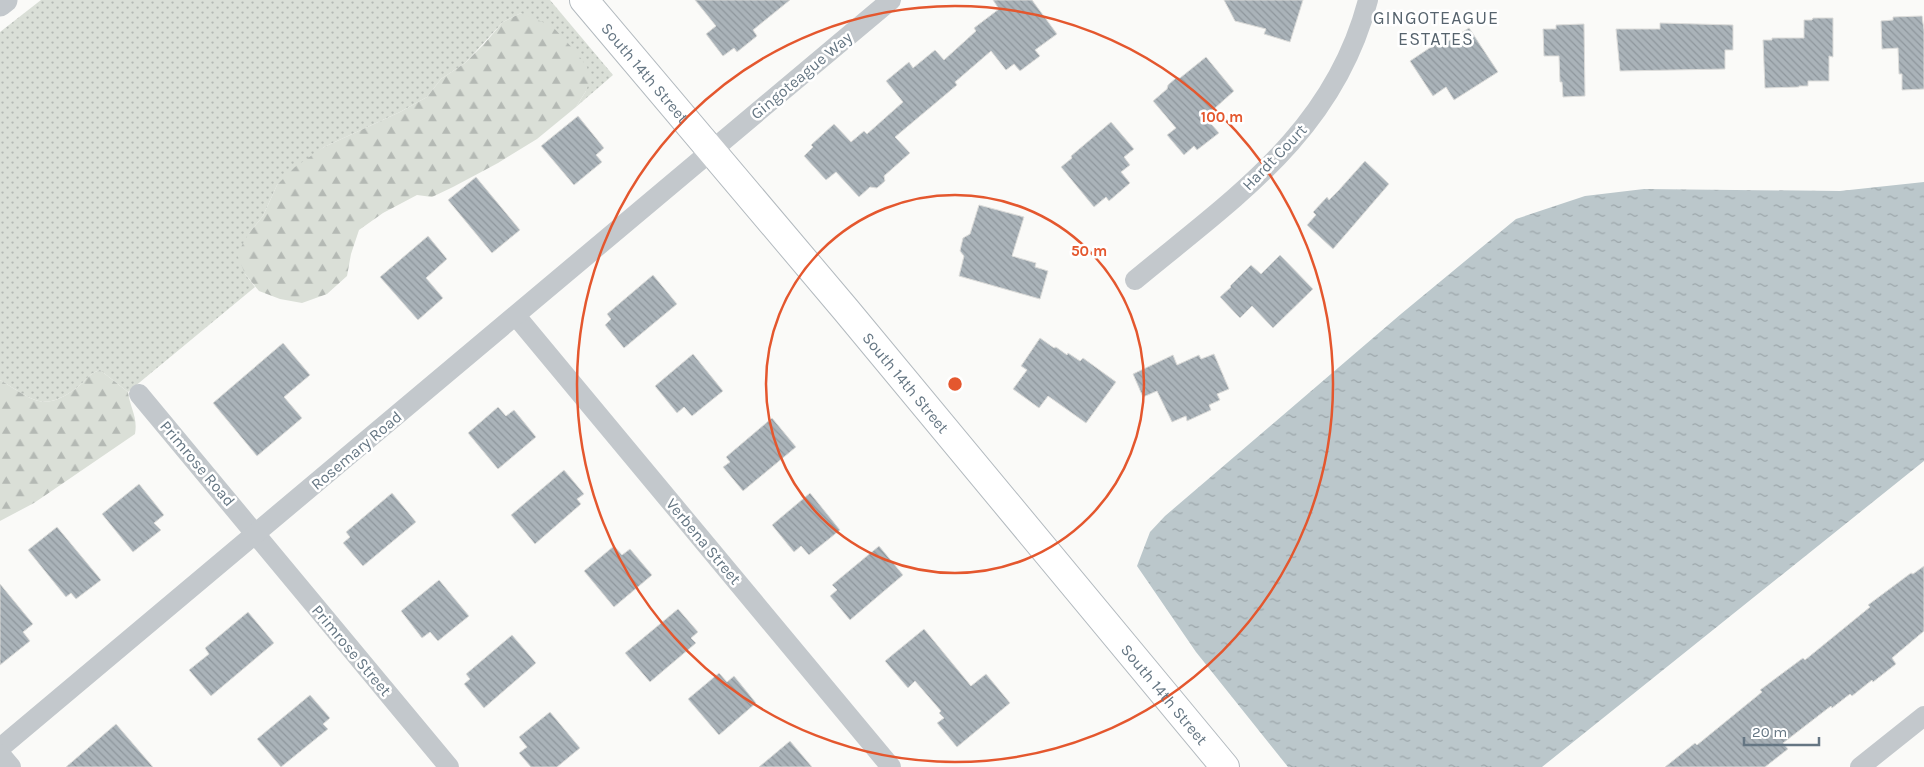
<svg xmlns="http://www.w3.org/2000/svg" width="1924" height="767" viewBox="0 0 1924 767" font-family="Karla,sans-serif">
<defs>
<pattern id="grass-dots" width="8" height="8" patternUnits="userSpaceOnUse" patternTransform="scale(1.25)"><rect width="8" height="8" fill="#dadfd7"/><path d="M2 2h.1M6 6h.1" fill="none" stroke="#b4b9b4" stroke-width="1.8" stroke-linecap="round"/></pattern>
<pattern id="forest-firs" width="22" height="20" patternUnits="userSpaceOnUse" patternTransform="scale(1.25)"><rect width="22" height="20" fill="#dadfd7"/><path d="M5 1l3.5 6h-7zM16 11l3.5 6h-7z" fill="#b4b9b4"/></pattern>
<pattern id="water-ripples" width="26" height="14" patternUnits="userSpaceOnUse" patternTransform="scale(1.25)"><rect width="26" height="14" fill="#bbc7cb"/><path d="M2 4q2-2 4 0t4 0M15 11q2-2 4 0t4 0" fill="none" stroke="#9ca6aa"/></pattern>
<pattern id="building-back-hatch" width="6" height="6" patternUnits="userSpaceOnUse" patternTransform="scale(1.25)"><rect width="6" height="6" fill="#aab3b9"/><path d="M-1 5l2 2M0 0l6 6M5-1l2 2" fill="none" stroke="#8e969c"/></pattern>
</defs>
<rect width="100%" height="100%" fill="#fafaf8"/>
<path fill="url(#grass-dots)" d="M41 0H550L613 75 576 107 586 91 521 13 503 22 465 63 441 79 427 97 400 112 324 147 277 185 263 216 249 233 245 274 255 287 128 392 100 370C88 374 88 379 79 386 43 414 34 400 0 380V32Z"/>
<g fill="url(#forest-firs)">
<path d="M521 13 552 26 577 53 587 67 590 80 586 91 576 107 537 139 498 163 453 187 432 197 417 195 383 213 359 230 351 254 347 276 327 294 302 303 280 299 259 291 245 274 237 254 249 233 263 216 277 185 295 167 324 147 400 112 427 97 441 79 465 63 484 44 503 22Z"/>
<path d="M100 370 128 392C130 408 138 417 135 434L34 503 0 521V380C34 400 43 414 79 386 88 379 88 374 100 370Z"/>
</g>
<path fill="url(#water-ripples)" d="M1924 182V461L1542 767H1288L1196 652 1137 566 1150 532 1165 516 1401 314 1516 219 1585 196 1644 189 1840 191Z"/>
<g fill="url(#building-back-hatch)" stroke="#dcdcda">
<path d="M695 0H790L753 30 757 36 737 52 734 48 723 56 706 34 716 26Z"/>
<path d="M993 0H1032L1057 34 1035 50 1040 56 1020 71 1014 64 1006 70 991 51 955 82 957 85 895 137 910 153 884 176 885 181 877 188 870 187 859 197 836 172 826 180 804 156 813 147 811 145 834 124 851 142 864 131 867 134 903 102 886 81 909 62 913 68 935 50 944 60 976 31 974 28 999 9Z"/>
<path d="M1224 0H1303L1290 42 1264 34 1266 29 1235 21Z"/>
<path d="M1922 16 1924 30V89L1902 90V74H1899L1898 48 1882 49 1881 21 1893 20V17Z"/>
<path d="M1813 18H1833V57L1829 56V81H1808V86H1799V87L1765 88 1763 40H1772V38H1804V20H1812Z"/>
<path d="M1660 23 1733 25V50H1725V69L1620 71 1616 29H1660Z"/>
<path d="M1584 24 1585 96 1563 97 1562 82H1560L1559 56H1544L1543 29H1556V25Z"/>
<path d="M1469 28 1498 72 1454 100 1446 87 1433 96 1410 61 1437 43 1439 47Z"/>
<path d="M1206 57 1234 91 1205 117 1219 133 1197 150 1194 146 1184 155 1167 135 1176 128 1153 101 1167 89 1168 85 1176 78H1180Z"/>
<path d="M578 116 604 148 596 155 602 162 574 185 541 146Z"/>
<path d="M1111 122 1134 149 1124 157 1130 165 1121 172 1130 183 1109 201 1106 197 1094 207 1061 167 1072 158 1071 156Z"/>
<path d="M1365 161 1389 184 1333 249 1307 225 1316 215 1313 212 1327 197 1329 200 1339 190Z"/>
<path d="M476 177 520 230 492 253 448 200Z"/>
<path d="M979 205 1024 217 1012 256 1036 263 1035 267 1048 271 1040 299 959 276 964 256 960 251 963 238 970 234Z"/>
<path d="M428 236 447 259 426 278 443 298 418 320 380 277Z"/>
<path d="M1280 255 1313 289 1273 328 1252 306 1240 318 1220 297 1231 287 1230 286 1251 265 1261 274Z"/>
<path d="M653 275 677 304 624 348 605 325 611 319 607 314Z"/>
<path d="M1040 338 1054 348 1056 347 1067 355 1068 353 1080 361 1083 358 1116 382 1086 423 1048 396 1039 408 1013 389 1027 370 1021 366Z"/>
<path d="M283 343 310 375 284 397 302 418 257 456 213 403Z"/>
<path d="M693 354 723 391 692 416 684 407 677 413 655 386Z"/>
<path d="M1214 354 1229 389 1217 394 1220 400 1209 405 1211 410 1187 421 1186 416 1172 422 1157 391 1143 397 1133 374 1173 355 1177 365 1199 355 1201 359Z"/>
<path d="M498 407 506 416 514 410 536 437 498 469 468 433Z"/>
<path d="M772 418 796 447 743 491 723 467 730 462 726 457Z"/>
<path d="M564 470 584 494 577 499 581 504 535 544 511 515Z"/>
<path d="M139 484 164 515 154 523 161 530 133 552 102 514Z"/>
<path d="M392 493 416 522 363 566 343 543 350 537 346 532Z"/>
<path d="M810 493 840 530 809 555 801 546 794 552 772 525Z"/>
<path d="M57 527 101 580 76 599 71 593 66 597 28 550Z"/>
<path d="M614 546 622 555 630 549 652 575 614 607 584 571Z"/>
<path d="M879 546 903 575 850 620 830 596 837 590 832 585Z"/>
<path d="M1924 566V631L1892 658 1896 664 1873 682 1872 680 1852 696 1850 694 1832 708 1831 706 1783 743 1788 749 1765 767H1665L1695 743 1697 745 1762 692 1760 690 1803 658 1805 660 1870 607 1868 605 1911 573 1913 574Z"/>
<path d="M439 580 469 616 438 641 430 632 422 638 401 611Z"/>
<path d="M0 584 33 624 23 632 30 641 0 665Z"/>
<path d="M678 609 698 632 691 638 696 643 650 682 625 653Z"/>
<path d="M248 612 274 643 211 696 189 670 209 654 205 648Z"/>
<path d="M924 629 971 686 986 674 1010 703 957 747 937 723 944 718 939 713 941 711 915 681 908 688 885 661Z"/>
<path d="M512 635 536 663 484 708 464 684 470 679 466 674Z"/>
<path d="M719 673 727 682 734 676 756 703 719 735 688 699Z"/>
<path d="M310 695 330 718 323 724 328 729 281 767 257 739Z"/>
<path d="M550 712 580 748 557 767H531L519 753 527 747 519 737Z"/>
<path d="M116 724 153 767H66Z"/>
<path d="M790 741 812 767H759Z"/>
</g>
<g fill="none" stroke-linecap="round" stroke-linejoin="round">
<defs>
<g id="secondary">
<path id="s1" d="M584 0 846 310 1225 767"/>
</g>
</defs>
<use href="#secondary" stroke="#b3babf" stroke-width="30"/>
<g stroke="#c3c8cc" stroke-width="20">
<path d="M1135 280C1234 198 1334 132 1368 0"/>
<path d="M516 316 891 767"/>
<path d="M139 394 449 767"/>
<path d="M0 748 891 0"/>
<path d="M0 754 11 767"/>
<path d="M1860 767 1924 716"/>
</g>
<path stroke="#c3c8cc" stroke-width="25" d="M0 4 5 0"/>
<use href="#secondary" stroke="#fff" stroke-width="28"/>
</g>
<g fill="none" stroke="#e4572e" stroke-width="2.5">
<circle cx="955" cy="384" r="189"/>
<circle cx="955" cy="384" r="378"/>
</g>
<g text-anchor="middle" stroke-width="5" stroke-linejoin="round" paint-order="stroke">
<g font-size="16" fill="#657683" stroke="#fff">
<text dy="6" stroke="none"><textPath href="#s1" startOffset="95">South 14th Street</textPath></text>
<text transform="translate(801 75) rotate(-40)" y="6">Gingoteague Way</text>
<text transform="translate(1274 157) rotate(-46)" y="6">Hardt Court</text>
<text dy="6" stroke="none"><textPath href="#s1" startOffset="500">South 14th Street</textPath></text>
<text transform="translate(356 450) rotate(-40)" y="6">Rosemary Road</text>
<text transform="translate(198 463) rotate(50)" y="6">Primrose Road</text>
<text transform="translate(704 541) rotate(50)" y="6">Verbena Street</text>
<text transform="translate(352 650) rotate(50)" y="6">Primrose Street</text>
<text dy="6" stroke="none"><textPath href="#s1" startOffset="905">South 14th Street</textPath></text>
</g>
<g font-size="18" letter-spacing="1" fill="#57646e" stroke="#fff">
<text x="1436" y="24">GINGOTEAGUE<tspan x="1436" dy="21">ESTATES</tspan></text>
</g>
</g>
<circle cx="955" cy="384" r="8" fill="#e4572e" stroke="#fff" stroke-width="2.5"/>
<g font-size="15" text-anchor="middle" font-weight="bold" fill="#e4572e" stroke="#fff" stroke-width="5" stroke-linejoin="round" paint-order="stroke">
<text x="1222" y="122">100 m</text>
<text x="1089" y="256">50 m</text>
</g>
<path d="M1744 737v8h75v-8" fill="none" stroke="#657683" stroke-width="2.5"/>
<text x="1752" y="737" font-size="15" fill="#657683" stroke="#ffffff" stroke-width="4" paint-order="stroke">20 m</text>
</svg>
